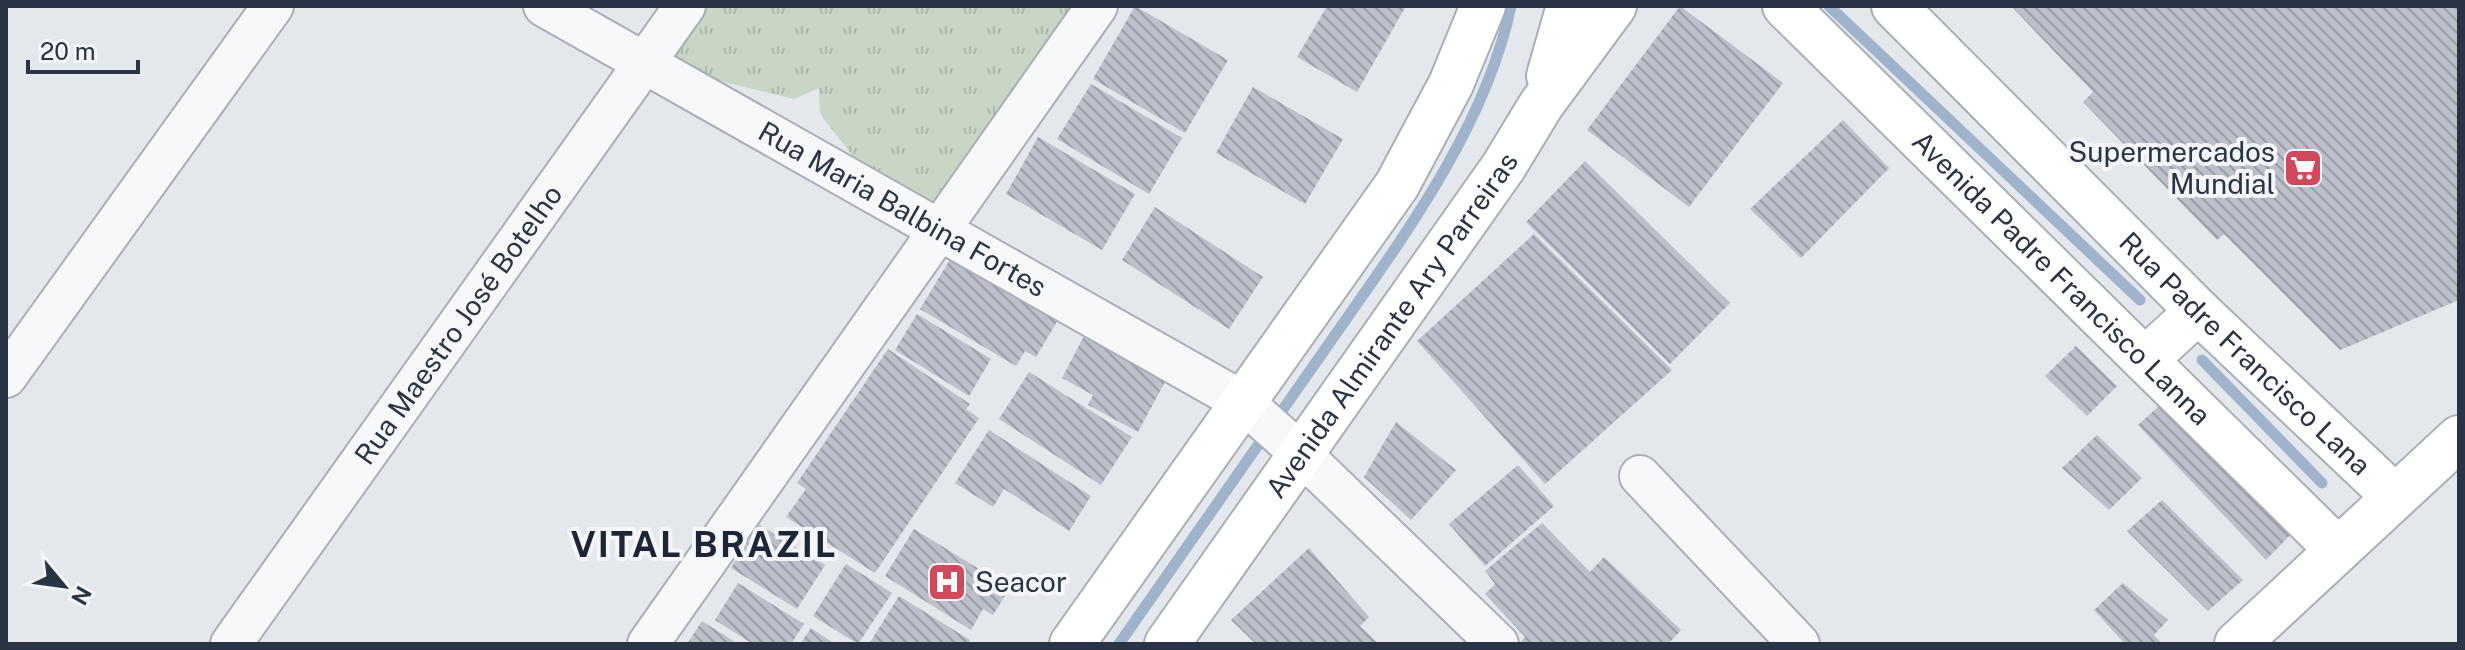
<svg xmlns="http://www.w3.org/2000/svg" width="2465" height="650" viewBox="0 0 2465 650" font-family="'Public Sans',sans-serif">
<defs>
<pattern id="park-tufts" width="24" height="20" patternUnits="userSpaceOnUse" patternTransform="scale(2)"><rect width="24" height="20" fill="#c9d6c5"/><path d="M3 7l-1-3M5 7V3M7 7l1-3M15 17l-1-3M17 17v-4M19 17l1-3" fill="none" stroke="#adb8ab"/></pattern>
<pattern id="building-back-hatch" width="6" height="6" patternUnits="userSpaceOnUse" patternTransform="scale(2)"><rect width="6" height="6" fill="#bbc0ca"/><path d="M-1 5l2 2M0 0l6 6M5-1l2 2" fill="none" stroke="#989da6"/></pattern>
</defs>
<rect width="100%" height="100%" fill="#e4e7ec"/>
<path fill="url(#park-tufts)" d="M685 6H1097L940 230 889 202 823 118 820 112 819 88 794 99 645 63Z"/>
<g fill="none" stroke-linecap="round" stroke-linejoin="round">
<g stroke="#9fb4cc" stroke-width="11">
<path d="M1829 6 2140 300"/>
<path d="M2202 360 2322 483"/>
<path d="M1119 644C1189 545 1258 445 1328 345 1399 243 1485 130 1511 6"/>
</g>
</g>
<g fill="url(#building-back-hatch)">
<path d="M1135 6 1228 60 1185 133 1093 79Z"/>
<path d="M1323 6H1406L1357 92 1297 57 1326 8Z"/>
<path d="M1680 6 1783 83 1689 207 1587 130Z"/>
<path d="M2011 6H2459V300L2340 350 2224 234 2217 240 2083 102 2093 92Z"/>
<path d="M1091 84 1182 138 1149 194 1057 139Z"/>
<path d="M1253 87 1343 139 1305 204 1216 153Z"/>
<path d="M1843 120 1889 168 1801 258 1750 209Z"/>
<path d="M1038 137 1135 194 1102 250 1006 194Z"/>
<path d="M1585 161 1730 303 1670 364 1526 222Z"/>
<path d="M1155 207 1263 277 1229 329 1122 260Z"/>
<path d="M1534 234 1672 370 1545 484 1417 341Z"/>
<path d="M954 253 1061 315 1036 357 1025 351 1016 366 920 309Z"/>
<path d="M917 314 991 359 969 396 895 350Z"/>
<path d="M1084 336 1166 380 1138 432 1088 405 1093 395 1062 378Z"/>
<path d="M2076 346 2117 386 2087 416 2045 376Z"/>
<path d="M888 349 970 404 966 409 979 418 875 573 786 517 806 489 797 483Z"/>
<path d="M1029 372 1132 437 1101 485 999 419Z"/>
<path d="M2160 405 2292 533 2266 560 2138 425Z"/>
<path d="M1396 422 1456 470 1411 520 1364 477Z"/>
<path d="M989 430 1091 496 1069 531 1004 489 993 507 955 483Z"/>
<path d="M2097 435 2142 478 2109 510 2062 468Z"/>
<path d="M1518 465 1554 506 1485 566 1449 524Z"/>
<path d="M2162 500 2243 580 2208 611 2127 531Z"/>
<path d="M1542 523 1590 572 1604 557 1681 630 1670 642 1672 644H1519L1525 637 1485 594 1495 584 1485 571Z"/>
<path d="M758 524 825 565 797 609 731 568Z"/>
<path d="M914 529 1010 588 993 615 983 609 971 630 885 576Z"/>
<path d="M1309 548 1369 617 1360 626 1379 644H1256L1231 620Z"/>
<path d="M846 564 892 593 858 644 813 616Z"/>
<path d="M738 583 804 624 791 644H753L715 620Z"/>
<path d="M2123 583 2168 620 2154 635 2162 644H2125L2094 610Z"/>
<path d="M899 596 970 640 968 644H869Z"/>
<path d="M702 621 738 644H687Z"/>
<path d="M811 628 835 644H800Z"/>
</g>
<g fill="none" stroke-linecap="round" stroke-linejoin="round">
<defs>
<g id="street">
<path id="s1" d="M544 6 1243 402 1301 454 1498 644"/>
<path d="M6 377 273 6"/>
<path d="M1640 476 1799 644"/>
<path id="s2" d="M231 644 685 6"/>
<path d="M648 644 1097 6"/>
</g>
<g id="secondary">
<path id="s3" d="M1785 6 2338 550"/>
<path id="s4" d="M1894 6 2198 311 2395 497"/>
<path d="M1549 76 1569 6"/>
<path d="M2145 360 2198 311"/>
<path d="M1072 644 1397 185 1451 84 1483 6"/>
<path id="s5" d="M1167 644 1504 166 1541 105 1614 6"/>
<path d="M2237 644 2459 438"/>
</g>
</defs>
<use href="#street" stroke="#a9aeb7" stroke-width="44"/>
<use href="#secondary" stroke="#a9aeb7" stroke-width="48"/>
<use href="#street" stroke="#f7f8fa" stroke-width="40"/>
<use href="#secondary" stroke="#fff" stroke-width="44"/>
</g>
<defs>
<symbol id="supermarket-square" viewBox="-11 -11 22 22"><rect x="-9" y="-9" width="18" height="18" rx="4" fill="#d1495b" stroke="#f4f6f9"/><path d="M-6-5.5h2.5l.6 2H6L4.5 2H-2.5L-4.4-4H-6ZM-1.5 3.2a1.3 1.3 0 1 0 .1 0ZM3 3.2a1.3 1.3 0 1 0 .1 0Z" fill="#fff"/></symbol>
<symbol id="hospital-square" viewBox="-11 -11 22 22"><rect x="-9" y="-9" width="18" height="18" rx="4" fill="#d1495b" stroke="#f4f6f9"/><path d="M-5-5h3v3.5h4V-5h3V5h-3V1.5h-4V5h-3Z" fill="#fff"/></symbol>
</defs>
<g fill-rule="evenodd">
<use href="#supermarket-square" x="2281" y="146" width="44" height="44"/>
<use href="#hospital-square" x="925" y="560" width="44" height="44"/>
</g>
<g text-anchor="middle" stroke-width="8" stroke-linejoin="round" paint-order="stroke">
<g font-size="28" fill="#2b3445" stroke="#f4f6f9" text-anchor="end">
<text x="2275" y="162">Supermercados<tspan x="2275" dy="32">Mundial</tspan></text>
<text x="975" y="592" text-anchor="start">Seacor</text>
</g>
<g font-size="28" fill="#2b3445" stroke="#f4f6f9">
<text dy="10" stroke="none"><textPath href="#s1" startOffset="412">Rua Maria Balbina Fortes</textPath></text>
<text dy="10" stroke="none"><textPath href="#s3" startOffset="388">Avenida Padre Francisco Lanna</textPath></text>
<text dy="10" stroke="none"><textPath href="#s2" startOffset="392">Rua Maestro José Botelho</textPath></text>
<text dy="10" stroke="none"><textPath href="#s5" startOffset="390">Avenida Almirante Ary Parreiras</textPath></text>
<text dy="10" stroke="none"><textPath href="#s4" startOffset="494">Rua Padre Francisco Lana</textPath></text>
</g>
<g font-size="36" font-weight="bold" letter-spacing="2" fill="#1d2536" stroke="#f4f6f9">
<text x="704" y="557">VITAL BRAZIL</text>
</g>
</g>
<rect width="2465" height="650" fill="none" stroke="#2b3445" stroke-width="16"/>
<g transform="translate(64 586) rotate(119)" stroke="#f4f6f9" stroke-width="6" paint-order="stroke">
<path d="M0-6L14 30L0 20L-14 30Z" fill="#2b3445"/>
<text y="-12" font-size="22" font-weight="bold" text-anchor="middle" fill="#2b3445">N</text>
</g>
<path d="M28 60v12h110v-12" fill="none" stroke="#2b3445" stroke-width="4"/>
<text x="40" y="60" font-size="24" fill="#2b3445" stroke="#f4f6f9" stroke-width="6" paint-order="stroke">20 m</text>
</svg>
